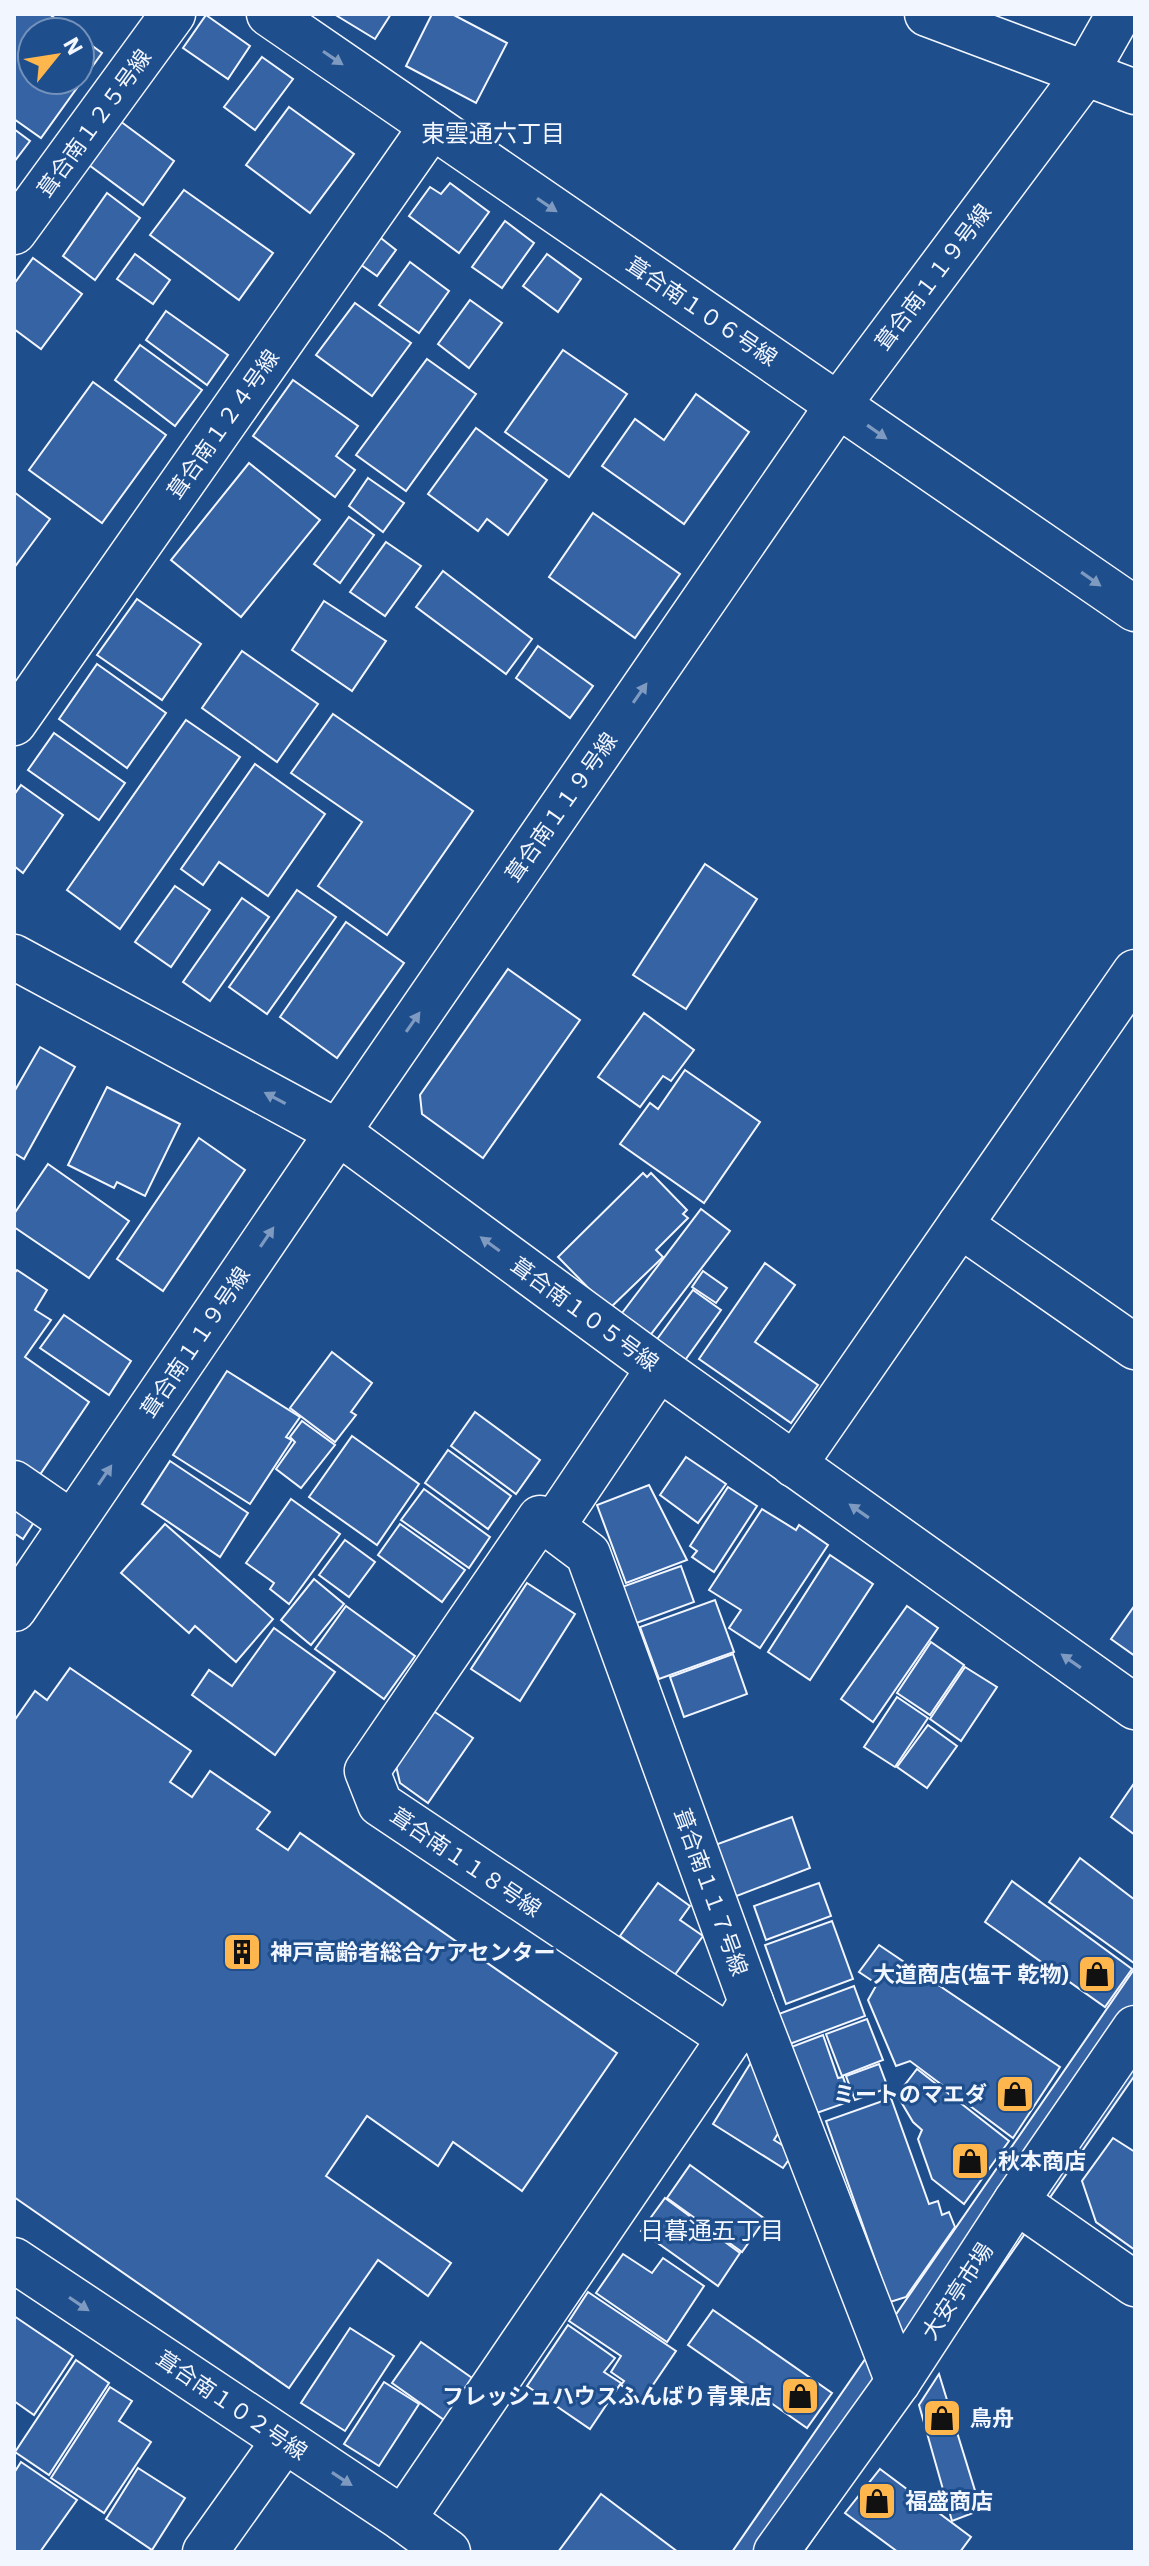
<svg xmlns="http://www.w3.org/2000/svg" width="1149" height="2566" viewBox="0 0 1149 2566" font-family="'IBM Plex Sans','Noto Sans JP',sans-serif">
<rect width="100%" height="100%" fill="#1f4e8c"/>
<g fill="#3563a3" stroke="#f2f6ff" stroke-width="2">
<path d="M14 14H49L74 32H32V80H80V37L102 53 41 138 14 119Z"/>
<path d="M334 14H391L375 39Z"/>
<path d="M432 14H452L507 43 476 103 406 66Z"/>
<path d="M206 15 250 46 228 79 183 48Z"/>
<path d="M262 57 293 79 255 130 224 107Z"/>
<path d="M289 107 354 154 310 213 246 165Z"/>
<path d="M120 121 174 161 143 205 89 165Z"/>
<path d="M14 129 30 141 14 162Z"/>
<path d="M450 183 489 212 459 253 409 216 430 187 441 194Z"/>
<path d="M184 190 273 253 239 300 150 235Z"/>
<path d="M107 193 140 218 95 280 63 256Z"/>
<path d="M505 221 534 243 502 288 472 267Z"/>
<path d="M377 235 396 250 377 276 357 262Z"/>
<path d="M135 254 170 280 153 304 117 279Z"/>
<path d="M547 254 581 279 558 312 523 286Z"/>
<path d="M33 258 82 294 41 349 14 329V284Z"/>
<path d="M410 262 449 291 419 333 379 305Z"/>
<path d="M470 300 502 323 469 368 438 344Z"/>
<path d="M355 303 411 343 372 396 316 355Z"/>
<path d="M166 311 228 355 207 385 146 340Z"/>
<path d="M140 345 202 390 175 426 115 380Z"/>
<path d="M563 350 627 394 569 477 505 432Z"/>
<path d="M427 359 476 394 406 491 356 455Z"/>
<path d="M293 380 358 426 336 456 355 470 335 497 253 436Z"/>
<path d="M93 382 166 435 102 523 29 470Z"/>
<path d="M696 394 749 432 684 524 602 466 635 419 664 440Z"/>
<path d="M476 428 547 480 508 535 487 519 478 531 428 494Z"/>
<path d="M249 463 320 520 241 617 171 560Z"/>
<path d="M368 478 404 503 383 532 349 506Z"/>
<path d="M14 492 50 519 14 568Z"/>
<path d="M593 513 680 574 635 638 549 577Z"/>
<path d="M349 517 374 535 340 583 314 564Z"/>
<path d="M386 542 421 566 385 616 350 592Z"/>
<path d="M443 571 532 639 506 674 416 607Z"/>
<path d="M137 599 201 644 162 700 97 655Z"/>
<path d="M324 601 386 641 352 691 292 650Z"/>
<path d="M538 646 593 686 570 718 516 678Z"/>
<path d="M242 651 318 704 277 762 202 708Z"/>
<path d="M97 664 166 713 127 768 59 719Z"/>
<path d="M333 714 473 811 387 935 318 886 362 822 291 773Z"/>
<path d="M186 720 240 757 120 929 67 890Z"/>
<path d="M54 733 125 783 99 820 28 770Z"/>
<path d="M255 764 325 814 268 896 219 862 203 885 181 869Z"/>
<path d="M21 785 63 815 23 873 14 866V795Z"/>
<path d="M705 864 757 899 686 1009 633 975Z"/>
<path d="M175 886 210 910 171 967 135 942Z"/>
<path d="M297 890 336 917 267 1014 229 987Z"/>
<path d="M242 898 269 917 210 1001 183 982Z"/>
<path d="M346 922 404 963 337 1058 280 1017Z"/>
<path d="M508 969 580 1020 483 1158 422 1114 420 1095Z"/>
<path d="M644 1013 694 1050 671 1081 663 1076 640 1107 598 1077Z"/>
<path d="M40 1047 75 1067 24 1159 14 1153V1092Z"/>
<path d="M685 1070 760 1122 704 1203 620 1144 650 1103 658 1109Z"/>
<path d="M107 1087 180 1124 145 1196 117 1182 114 1188 68 1165Z"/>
<path d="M199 1138 245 1170 163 1291 117 1259Z"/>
<path d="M48 1164 129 1221 89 1278 14 1227V1214Z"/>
<path d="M643 1173 647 1177 651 1173 687 1210 683 1214 688 1218 656 1250 663 1257 609 1309 558 1257Z"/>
<path d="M701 1209 730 1231 648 1338 619 1317Z"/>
<path d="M765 1263 795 1285 755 1342 818 1385 791 1423 699 1359Z"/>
<path d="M17 1270 47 1290 35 1310 51 1320 25 1357 89 1402 37 1479 14 1464V1274Z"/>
<path d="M703 1271 727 1288 716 1303 692 1287Z"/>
<path d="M693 1290 721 1310 683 1363 655 1342Z"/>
<path d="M64 1315 131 1361 109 1395 40 1348Z"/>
<path d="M332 1352 372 1383 351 1412 356 1415 335 1442 290 1408Z"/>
<path d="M227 1371 300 1417 286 1437 292 1440 250 1504 173 1455Z"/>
<path d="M475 1412 540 1460 516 1494 451 1446Z"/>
<path d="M302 1421 335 1445 301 1488 276 1469 295 1442 290 1437Z"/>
<path d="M352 1436 419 1484 377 1545 309 1497Z"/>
<path d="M448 1450 511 1496 488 1529 425 1483Z"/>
<path d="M686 1457 726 1484 698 1523 660 1495Z"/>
<path d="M170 1461 248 1513 220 1557 142 1504Z"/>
<path d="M649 1485 687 1560 626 1583 597 1505Z"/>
<path d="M728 1487 757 1506 714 1572 692 1557 697 1551 690 1546Z"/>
<path d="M424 1489 490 1537 469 1568 401 1520Z"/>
<path d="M14 1491 42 1510 23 1539 14 1533Z"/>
<path d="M291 1499 340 1534 289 1604 270 1589 274 1583 246 1563Z"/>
<path d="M762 1509 796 1530 799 1525 828 1545 760 1648 729 1628 741 1610 709 1590Z"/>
<path d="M165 1524 273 1619 236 1662 195 1626 189 1633 121 1573Z"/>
<path d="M400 1524 465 1570 442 1602 378 1555Z"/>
<path d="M345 1540 375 1562 349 1597 319 1575Z"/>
<path d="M830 1555 873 1584 810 1680 768 1652Z"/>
<path d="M681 1566 694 1602 631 1625 619 1588Z"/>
<path d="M314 1579 344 1604 311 1645 281 1620Z"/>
<path d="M527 1583 575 1614 520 1701 471 1669Z"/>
<path d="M715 1600 734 1652 659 1679 640 1627Z"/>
<path d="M1135 1605V1656L1111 1639Z"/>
<path d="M346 1606 415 1656 384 1699 315 1649Z"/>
<path d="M907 1606 938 1628 873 1722 841 1699Z"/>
<path d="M274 1628 335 1672 275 1755 192 1695 209 1670 232 1686Z"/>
<path d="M931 1642 964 1665 930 1715 897 1693Z"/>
<path d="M733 1654 747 1694 684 1717 670 1677Z"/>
<path d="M965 1667 997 1687 961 1741 930 1719Z"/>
<path d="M70 1668 191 1751 170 1782 192 1797 210 1771 270 1812 257 1829 288 1850 300 1833 617 2053 522 2191 453 2142 438 2166 367 2116 326 2176 451 2263 428 2296 378 2260 289 2388 14 2197V1721L35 1691 47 1700Z"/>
<path d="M897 1697 928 1718 895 1767 864 1747Z"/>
<path d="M429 1708 473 1738 428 1803 400 1783 394 1757Z"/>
<path d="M928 1725 957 1746 927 1788 897 1767Z"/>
<path d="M1135 1782V1835L1111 1817Z"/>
<path d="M792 1817 810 1868 734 1897 715 1845Z"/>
<path d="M1080 1858 1135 1900 1134 1963 1049 1902Z"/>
<path d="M1012 1881 1132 1969 1105 2007 985 1922Z"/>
<path d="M658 1883 690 1906 680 1920 703 1936 674 1976 620 1936Z"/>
<path d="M819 1883 831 1916 766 1940 754 1906Z"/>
<path d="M832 1921 853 1979 786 2004 765 1945Z"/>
<path d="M879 1945 1060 2067 1013 2138 910 2061 896 2066 868 2000 877 1984 859 1972Z"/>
<path d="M1135 1968V2075L804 2552H732Z"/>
<path d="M854 1986 865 2016 787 2045 776 2015Z"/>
<path d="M867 2019 883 2060 842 2076 826 2034Z"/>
<path d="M823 2035 838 2078 843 2077 851 2101 811 2115 786 2049Z"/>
<path d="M750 2064 764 2072 782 2127 774 2140 790 2150 792 2155 783 2168 713 2124Z"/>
<path d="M879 2064 888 2088 855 2100 846 2076Z"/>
<path d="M917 2069 1009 2141 964 2204 932 2179 918 2139 922 2130 913 2122 897 2095Z"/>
<path d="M891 2098 929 2204 938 2201 942 2215 949 2212 955 2227 906 2297 890 2302 826 2121Z"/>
<path d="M1113 2138 1135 2152V2250L1096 2222 1082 2181Z"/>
<path d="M690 2165 765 2219 742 2252 667 2198Z"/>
<path d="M665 2198 740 2253 718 2286 641 2231Z"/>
<path d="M623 2254 652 2273 663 2258 704 2286 667 2342 596 2293Z"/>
<path d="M588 2292 676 2351 642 2401 621 2385 624 2381 611 2372 621 2356 569 2321Z"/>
<path d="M713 2310 832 2393 807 2428 688 2345Z"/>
<path d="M14 2316 73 2356 34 2415 14 2401Z"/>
<path d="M568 2325 615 2358 604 2372 621 2383 590 2429 527 2386Z"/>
<path d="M350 2328 394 2356 345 2431 301 2403Z"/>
<path d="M421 2342 482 2385 454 2427 392 2383Z"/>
<path d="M76 2360 109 2383 49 2475 15 2452Z"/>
<path d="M939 2374 981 2510 952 2521 919 2405Z"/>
<path d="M384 2382 419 2404 379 2466 344 2444Z"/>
<path d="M110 2387 132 2401 119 2421 151 2442 104 2513 51 2478Z"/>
<path d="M21 2462 77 2500 40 2552H14V2473Z"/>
<path d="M138 2468 185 2498 152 2550 106 2519Z"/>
<path d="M880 2469 971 2537 960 2552H898L845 2513Z"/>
<path d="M601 2494 678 2552H558Z"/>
</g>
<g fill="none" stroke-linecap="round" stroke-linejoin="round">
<defs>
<path id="pedestrian" d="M776 2552 898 2382 1016 2201 1135 2028"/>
<g id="minor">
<path d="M269 14 1135 609"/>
<path d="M14 232 173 14"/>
<path d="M14 723 432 126"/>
<path d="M14 957 338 1132 659 1368 1135 1707"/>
<path d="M960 1225 1135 1347"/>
<path d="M794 1465 1135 972"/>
<path d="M14 1483 72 1523"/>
<path d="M552 1527 540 1518 367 1771 380 1804 730 2038"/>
<path d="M14 1609 338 1132 838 405 1085 74 1119 14"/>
<path d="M751 2002 898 2382"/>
<path d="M1016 2201 1135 2284"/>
<path d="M14 2260 403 2519 448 2552"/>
<path d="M403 2519 730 2038 751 2002 588 1554 552 1527 659 1368"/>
<path d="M205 2552 284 2441"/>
</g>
<path id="tertiary" d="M927 14 1135 92"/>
</defs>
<use href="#pedestrian" stroke="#f2f6ff" stroke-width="47"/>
<use href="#minor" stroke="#f2f6ff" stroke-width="47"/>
<use href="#tertiary" stroke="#f2f6ff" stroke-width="47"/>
<use href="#pedestrian" stroke="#1f4e8c" stroke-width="44"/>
<use href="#minor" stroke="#1f4e8c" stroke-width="44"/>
<use href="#tertiary" stroke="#1f4e8c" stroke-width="44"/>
</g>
<defs><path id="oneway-solid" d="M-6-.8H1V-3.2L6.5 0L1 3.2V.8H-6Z" transform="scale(2)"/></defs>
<g fill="#7e9ac0">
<use href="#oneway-solid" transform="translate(333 58) rotate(34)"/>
<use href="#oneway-solid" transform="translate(547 205) rotate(34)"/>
<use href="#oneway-solid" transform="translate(877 432) rotate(35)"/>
<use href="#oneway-solid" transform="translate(1091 579) rotate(35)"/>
<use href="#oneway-solid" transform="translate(640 693) rotate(-55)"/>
<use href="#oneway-solid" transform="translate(413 1022) rotate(-55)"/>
<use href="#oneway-solid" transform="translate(275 1098) rotate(-152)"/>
<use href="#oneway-solid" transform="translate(267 1237) rotate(-56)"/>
<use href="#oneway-solid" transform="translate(490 1244) rotate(-144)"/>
<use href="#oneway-solid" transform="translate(105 1475) rotate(-56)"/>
<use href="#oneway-solid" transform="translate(859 1511) rotate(-145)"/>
<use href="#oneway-solid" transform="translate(1071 1661) rotate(-145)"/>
<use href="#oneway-solid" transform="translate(79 2304) rotate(34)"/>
<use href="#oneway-solid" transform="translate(342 2479) rotate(33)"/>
</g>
<defs>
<symbol id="building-square" viewBox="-11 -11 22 22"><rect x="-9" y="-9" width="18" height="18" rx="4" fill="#ffb74d" stroke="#1f4e8c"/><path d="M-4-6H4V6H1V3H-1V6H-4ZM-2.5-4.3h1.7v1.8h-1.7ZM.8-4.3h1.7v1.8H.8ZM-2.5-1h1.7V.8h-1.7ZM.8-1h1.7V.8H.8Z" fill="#111"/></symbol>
<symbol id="shop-square" viewBox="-11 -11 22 22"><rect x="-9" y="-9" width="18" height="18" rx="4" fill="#ffb74d" stroke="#1f4e8c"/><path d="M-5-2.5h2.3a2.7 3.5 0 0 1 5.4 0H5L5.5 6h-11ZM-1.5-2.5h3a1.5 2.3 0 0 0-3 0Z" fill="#111"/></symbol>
</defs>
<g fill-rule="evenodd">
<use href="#building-square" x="220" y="1930" width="44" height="44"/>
<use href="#shop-square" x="1075" y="1952" width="44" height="44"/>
<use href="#shop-square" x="993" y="2072" width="44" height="44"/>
<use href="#shop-square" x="948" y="2139" width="44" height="44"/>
<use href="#shop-square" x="778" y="2374" width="44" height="44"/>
<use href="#shop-square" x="920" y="2396" width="44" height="44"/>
<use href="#shop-square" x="855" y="2479" width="44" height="44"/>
</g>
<g text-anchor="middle" stroke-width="6" stroke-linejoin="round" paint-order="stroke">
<g font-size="22" fill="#f2f6ff" stroke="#1f4e8c">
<text transform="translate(94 123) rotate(-54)" y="8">葺合南１２５号線</text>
<text transform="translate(933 277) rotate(-53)" y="8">葺合南１１９号線</text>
<text transform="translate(702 311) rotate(34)" y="8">葺合南１０６号線</text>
<text transform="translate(223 424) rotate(-55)" y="8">葺合南１２４号線</text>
<text transform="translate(561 807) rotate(-55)" y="8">葺合南１１９号線</text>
<text transform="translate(585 1314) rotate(36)" y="8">葺合南１０５号線</text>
<text transform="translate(195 1342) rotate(-56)" y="8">葺合南１１９号線</text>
<text transform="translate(466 1862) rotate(34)" y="8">葺合南１１８号線</text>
<text transform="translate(711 1892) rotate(70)" y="8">葺合南１１７号線</text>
<text transform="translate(957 2291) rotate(-57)" y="8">大安亭市場</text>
<text transform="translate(232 2405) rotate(34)" y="8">葺合南１０２号線</text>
</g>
<g font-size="22" font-weight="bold" fill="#f2f6ff" stroke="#1f4e8c" text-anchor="start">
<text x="270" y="1960">神戸高齢者総合ケアセンター</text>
<text x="1069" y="1982" text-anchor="end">大道商店(塩干 乾物)</text>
<text x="987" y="2102" text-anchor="end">ミートのマエダ</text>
<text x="998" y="2169">秋本商店</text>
<text x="772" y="2404" text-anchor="end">フレッシュハウスふんばり青果店</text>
<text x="970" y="2426">鳥舟</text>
<text x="905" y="2509">福盛商店</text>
</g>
<g font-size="24" fill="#f2f6ff" stroke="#1f4e8c">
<text x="493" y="142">東雲通六丁目</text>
<text x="712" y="2239">日暮通五丁目</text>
</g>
</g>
<rect width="1149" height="2566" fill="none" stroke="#f2f6ff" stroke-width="32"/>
<g transform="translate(56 56) rotate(60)"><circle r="38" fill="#1f4e8c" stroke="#7391ba" stroke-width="2"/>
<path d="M0-6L14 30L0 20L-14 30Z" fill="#ffb74d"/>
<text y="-12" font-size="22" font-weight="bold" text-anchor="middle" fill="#f2f6ff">N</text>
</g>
</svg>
